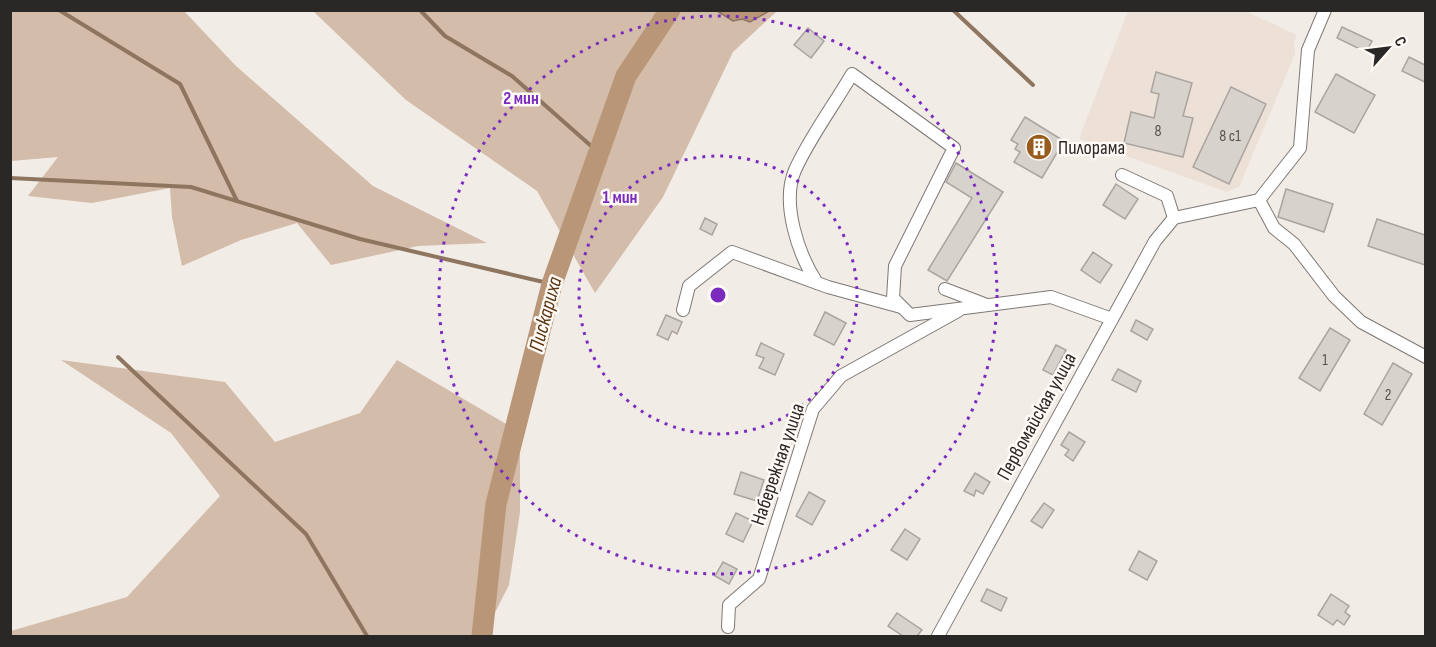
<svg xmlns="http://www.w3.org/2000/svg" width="1436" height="647" viewBox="0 0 1436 647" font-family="'Sofia Sans Condensed',sans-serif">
<rect width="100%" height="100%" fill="#f2ece7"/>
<path fill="#ede0d6" d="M1128 11H1245L1297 35 1294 43 1295 54 1239 187 1227 192 1079 139Z"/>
<g fill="#d3bca9">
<path d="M11 10 184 11 236 66 373 186 487 243 418 246 331 265 297 223 241 240 182 266 172 217 170 188 92 203 28 196 58 157 11 161Z"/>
<path d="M313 11H777L733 52 663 197 595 293 537 191 406 100Z"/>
<path d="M61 360 225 382 275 442 360 413 397 360 520 432V512L509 585 483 636H11V631L127 597 220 496 171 433Z"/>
</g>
<path fill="#b99678" stroke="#8e755f" stroke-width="1.5" d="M717 11H769L750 22 742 19 733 21Z"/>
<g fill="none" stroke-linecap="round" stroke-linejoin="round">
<g stroke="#8e755f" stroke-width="4">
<path d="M59 10 180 84 237 201"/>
<path d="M420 10 445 36 512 76 599 153"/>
<path d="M953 10 1033 85"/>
<path d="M10 178 191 187 360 239 552 284"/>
<path d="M118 357 306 534 367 636"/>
</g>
<path stroke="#b99678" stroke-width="21" d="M482 636 496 504 552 284 626 76 670 10"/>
</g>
<g fill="#d8d2cd" stroke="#aaa49f" stroke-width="1.5">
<path d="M1342 27 1372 41 1366 52 1337 38Z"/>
<path d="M808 28 824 41 811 58 794 45Z"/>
<path d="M1409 57 1425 65V82L1402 71Z"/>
<path d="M1156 72 1192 83 1183 116 1193 118 1183 157 1124 143 1131 112 1154 118 1159 94 1151 92Z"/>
<path d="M1336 74 1375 95 1354 133 1315 112Z"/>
<path d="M1231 87 1266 104 1229 184 1193 167Z"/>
<path d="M1025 117 1064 141 1042 178 1014 162 1020 152 1015 149 1018 144 1011 140Z"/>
<path d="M956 163 1003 192 947 281 928 270 972 198 946 182Z"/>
<path d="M1116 184 1138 199 1125 219 1103 205Z"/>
<path d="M1286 189 1333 204 1324 232 1278 217Z"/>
<path d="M705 218 717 224 712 235 700 229Z"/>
<path d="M1377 219 1425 235V265L1368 246Z"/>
<path d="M1093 252 1112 265 1100 283 1081 270Z"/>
<path d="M825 312 846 323 834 345 814 335Z"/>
<path d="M666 315 682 322 677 334 672 331 668 340 657 335Z"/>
<path d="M1136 320 1153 329 1147 340 1131 331Z"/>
<path d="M1330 328 1350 340 1320 391 1299 378Z"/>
<path d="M761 343 784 354 775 375 759 368 764 358 756 355Z"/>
<path d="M1056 345 1066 350 1053 375 1043 370Z"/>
<path d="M1393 363 1412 374 1382 425 1364 414Z"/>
<path d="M1118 369 1141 381 1136 392 1112 380Z"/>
<path d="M1069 432 1085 442 1073 461 1065 455 1069 450 1061 445Z"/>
<path d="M741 472 764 480 757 501 734 494Z"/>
<path d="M975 473 990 482 983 494 976 490 974 496 964 491Z"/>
<path d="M809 492 825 501 812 525 796 516Z"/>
<path d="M1044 503 1054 510 1042 528 1031 521Z"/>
<path d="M736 513 753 521 743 542 726 534Z"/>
<path d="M905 529 920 539 907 560 891 550Z"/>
<path d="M1139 551 1157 561 1147 580 1129 570Z"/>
<path d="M723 562 737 569 729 584 715 576Z"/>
<path d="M987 589 1007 598 1001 611 981 601Z"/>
<path d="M1331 594 1349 606 1345 612 1350 616 1344 625 1337 620 1333 625 1318 615Z"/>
<path d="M897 613 922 630 917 636H903L888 626Z"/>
</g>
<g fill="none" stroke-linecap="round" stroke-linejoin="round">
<defs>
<g id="street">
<path d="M1122 175 1167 196 1174 218"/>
<path d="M1259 200 1274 228 1294 244 1334 296 1361 322 1426 357"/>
<path d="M1174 218 1259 200 1300 148 1308 50 1325 10"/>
<path d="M817 283C798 254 781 203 795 170 810 137 834 105 852 74L954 148 895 266 893 298 910 315 1051 297 1112 319"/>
<path d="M945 289 987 305"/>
<path d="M683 310 689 286 732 252 828 287 901 307"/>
<path d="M728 627 729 605 759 579 813 409 841 376 958 311"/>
<path d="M938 636 1155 241 1174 218"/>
</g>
</defs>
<use href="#street" stroke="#7d7874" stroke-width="14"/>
<use href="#street" stroke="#fff" stroke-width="12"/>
</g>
<g fill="none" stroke="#7b2cbf" stroke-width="3" stroke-dasharray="3 6">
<circle cx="718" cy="295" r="139"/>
<circle cx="718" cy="295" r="279"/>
</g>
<defs>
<symbol id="building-disc" viewBox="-11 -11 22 22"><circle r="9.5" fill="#975b1d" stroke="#fffaf6"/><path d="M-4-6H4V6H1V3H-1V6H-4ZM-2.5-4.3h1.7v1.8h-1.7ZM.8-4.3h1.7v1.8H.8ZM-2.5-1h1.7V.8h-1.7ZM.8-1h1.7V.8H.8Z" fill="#fff"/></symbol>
</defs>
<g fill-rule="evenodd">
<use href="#building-disc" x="1024" y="132" width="30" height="30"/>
</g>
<g text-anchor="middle" stroke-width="5" stroke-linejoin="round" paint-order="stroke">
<g font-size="16" fill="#565250">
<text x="1158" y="136">8</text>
<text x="1230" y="141">8 с1</text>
<text x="1325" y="365">1</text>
<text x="1388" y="400">2</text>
</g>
<g font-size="20" fill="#2a2826" stroke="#fffaf6" text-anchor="start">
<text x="1058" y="154">Пилорама</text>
</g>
<g font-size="20" fill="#2a2826" stroke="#fffaf6">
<text transform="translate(1036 416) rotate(-61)" y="7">Первомайская улица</text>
<text transform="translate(777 464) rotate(-71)" y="7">Набережная улица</text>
</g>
<g font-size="21" font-style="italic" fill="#5a3512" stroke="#fffaf6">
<text transform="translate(545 314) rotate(-75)" y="7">Пискариха</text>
</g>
</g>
<circle cx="718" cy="295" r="9" fill="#7b2cbf" stroke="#fffaf6" stroke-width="3"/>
<g font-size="18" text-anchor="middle" font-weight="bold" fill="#7b2cbf" stroke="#fffaf6" stroke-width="5" stroke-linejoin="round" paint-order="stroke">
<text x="521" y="104">2 мин</text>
<text x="620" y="203">1 мин</text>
</g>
<rect width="1436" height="647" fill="none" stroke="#2a2826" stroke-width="24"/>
<g transform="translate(1388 48) rotate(62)" stroke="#fffaf6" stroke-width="4.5" paint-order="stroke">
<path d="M0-4.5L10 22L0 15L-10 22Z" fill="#2a2826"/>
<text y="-9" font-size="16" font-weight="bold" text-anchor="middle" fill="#2a2826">С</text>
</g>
</svg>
